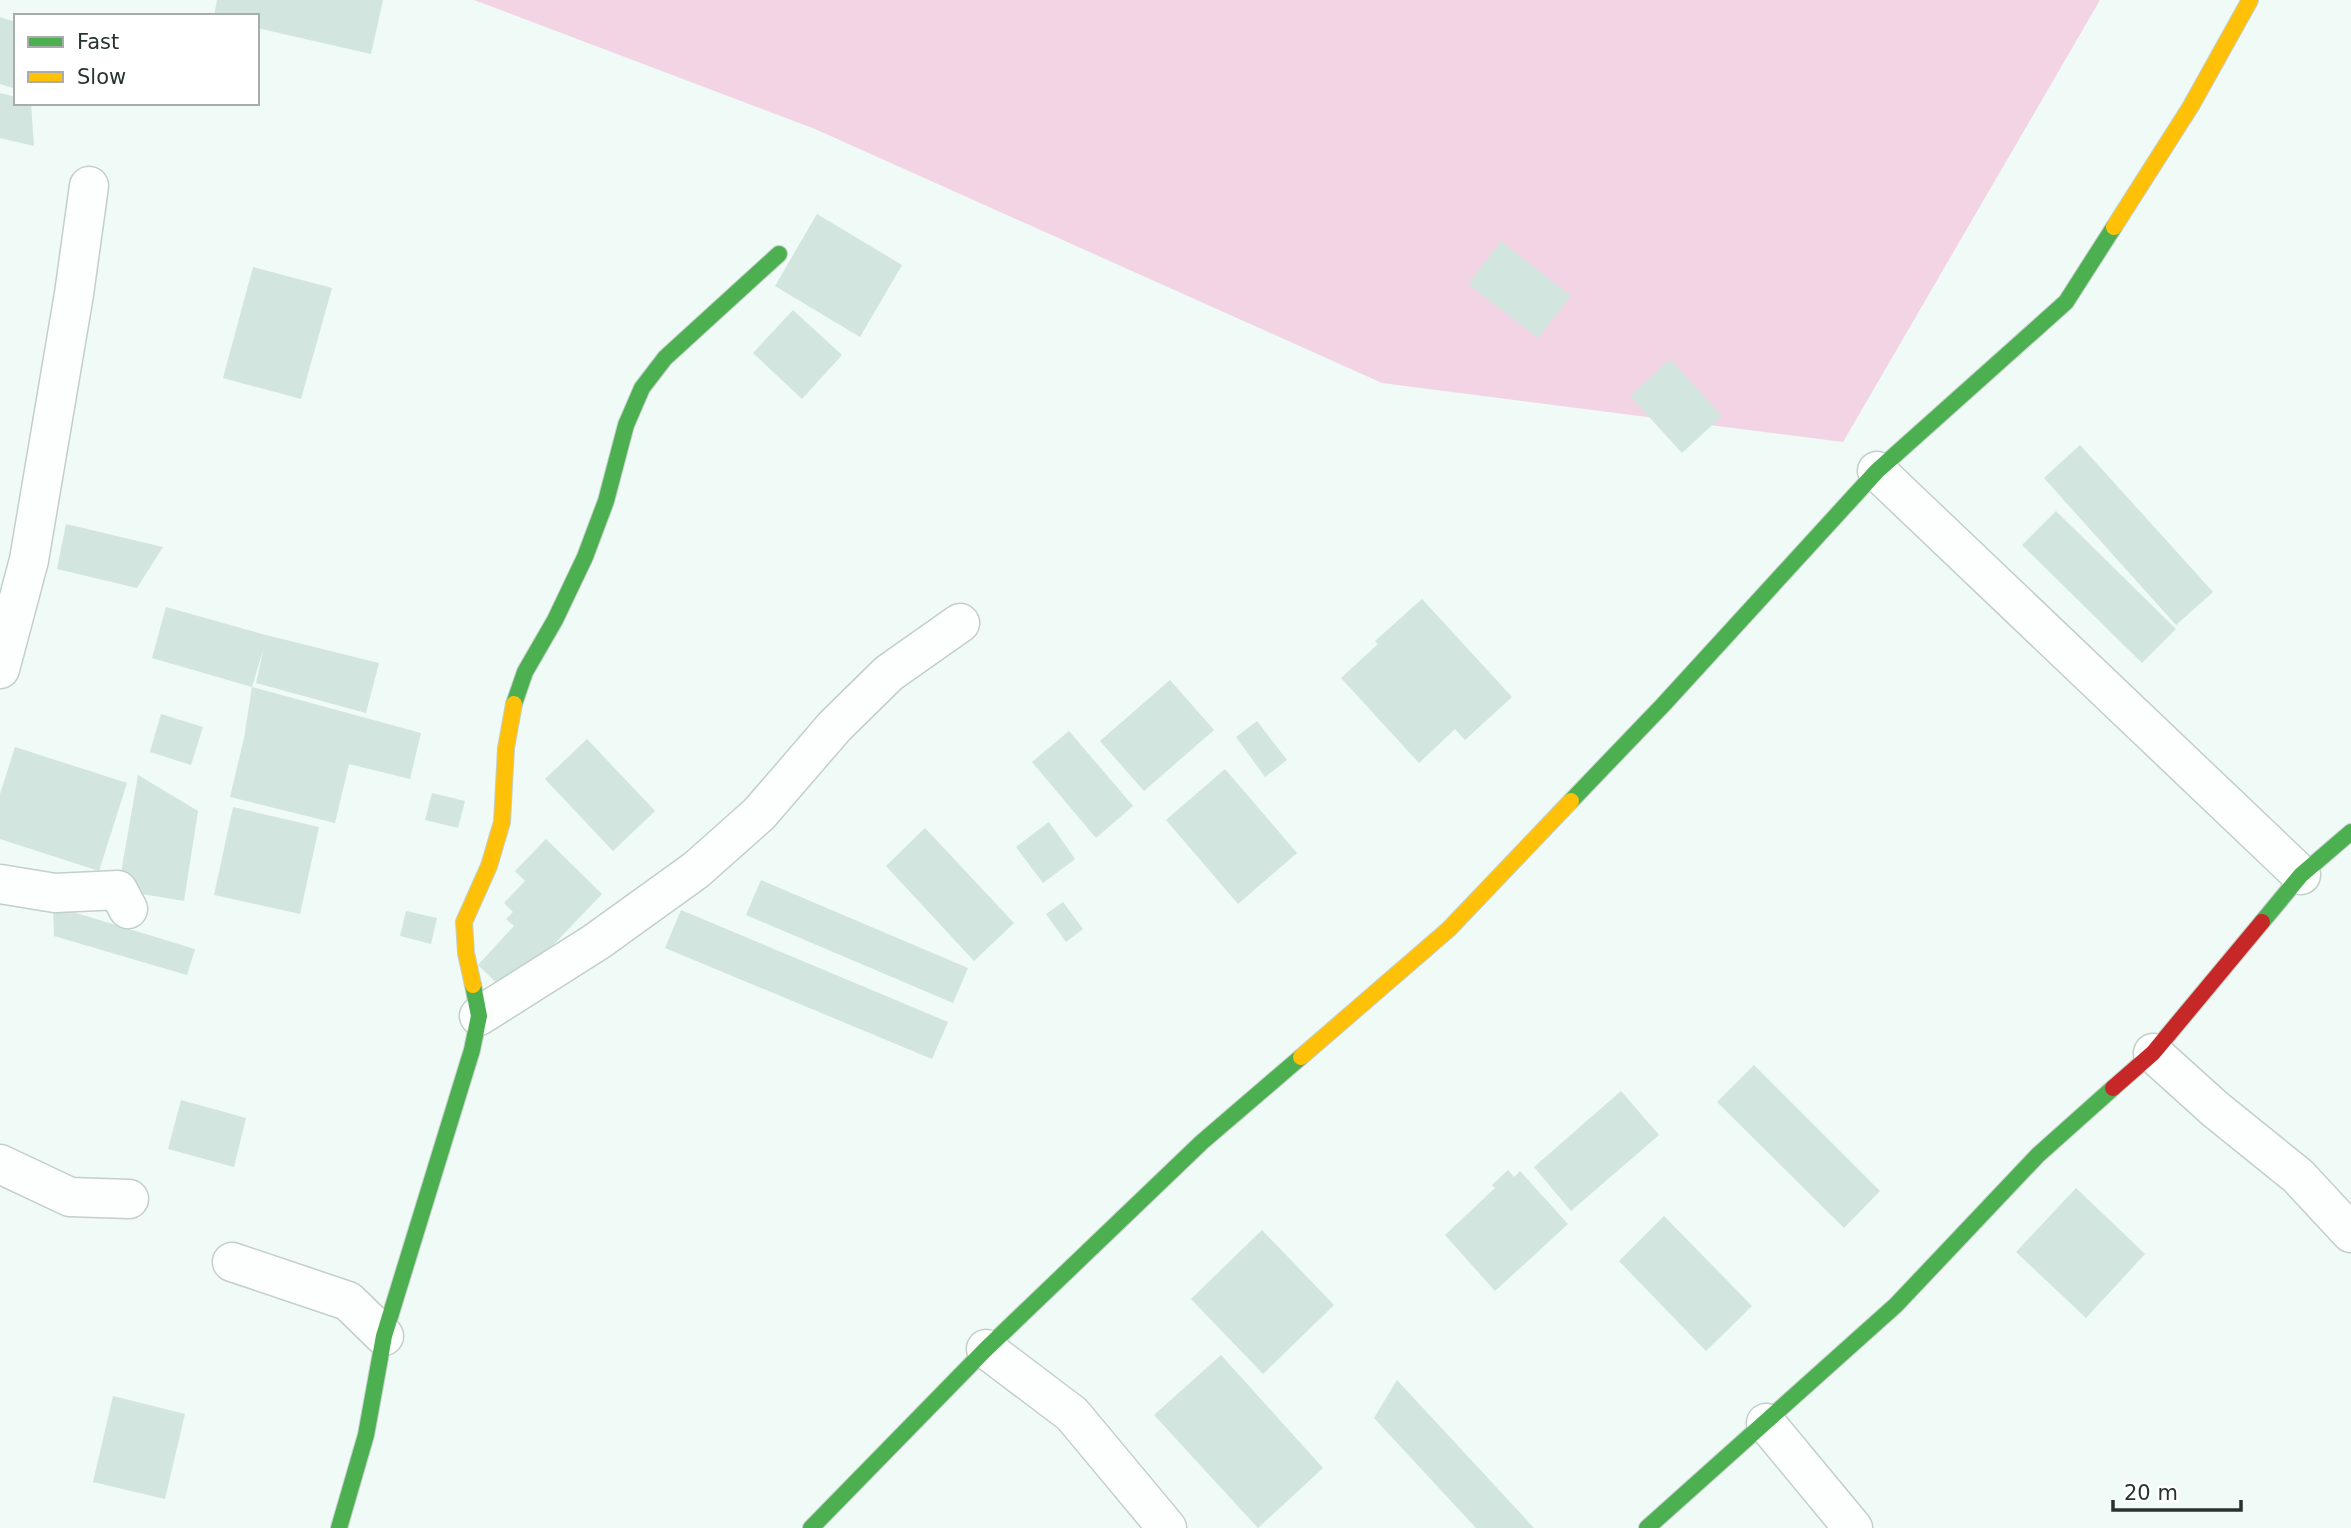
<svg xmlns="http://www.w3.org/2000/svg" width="2351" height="1528" viewBox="0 0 2351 1528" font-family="'DejaVu Sans',sans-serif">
<rect width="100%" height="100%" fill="#f0faf7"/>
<path fill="#f3d4e4" d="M474 0H2100L1843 442 1382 383 815 129Z"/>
<g fill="#d2e5df">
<path d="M217 0H383L371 54 257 28V16H214Z"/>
<path d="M0 17 16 22V89L0 84Z"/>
<path d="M0 93 16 97V103H31L34 146 0 138Z"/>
<path d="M817 214 902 265 860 337 775 286Z"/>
<path d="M1501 241 1571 296 1538 338 1468 284Z"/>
<path d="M253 267 332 288 301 399 223 378Z"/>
<path d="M793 310 842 355 802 399 753 353Z"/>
<path d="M1670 359 1722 416 1682 453 1630 396Z"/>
<path d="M2080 445 2213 592 2176 625 2044 478Z"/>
<path d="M2056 511 2176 629 2142 663 2022 545Z"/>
<path d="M66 524 163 547 137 588 57 569Z"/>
<path d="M1422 599 1512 697 1465 740 1455 729 1419 763 1341 678 1378 644 1375 641Z"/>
<path d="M166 607 266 635 379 663 366 713 256 683 264 647 252 687 152 658Z"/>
<path d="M1170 680 1214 730 1144 791 1100 741Z"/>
<path d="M252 687 421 733 410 779 349 764 335 823 230 797 244 738Z"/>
<path d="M161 714 203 727 191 765 150 752Z"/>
<path d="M1257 721 1287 760 1265 777 1236 737Z"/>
<path d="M1069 731 1133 806 1096 838 1032 762Z"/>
<path d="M587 739 655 811 613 851 545 779Z"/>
<path d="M15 747 127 783 99 871 0 839V794Z"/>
<path d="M1225 769 1297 853 1238 904 1166 820Z"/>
<path d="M138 775 198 811 184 901 118 890Z"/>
<path d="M432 793 465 801 458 828 425 820Z"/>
<path d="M233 807 319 827 300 914 214 895Z"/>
<path d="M1049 822 1075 859 1043 883 1016 847Z"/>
<path d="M925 828 1014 923 974 961 886 866Z"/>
<path d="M546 839 602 894 507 993 478 965 514 926 506 919 513 912 504 903 525 881 515 871Z"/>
<path d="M761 880 968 968 953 1003 746 915Z"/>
<path d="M1063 902 1083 929 1066 942 1046 914Z"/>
<path d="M53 906 195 949 187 975 54 936Z"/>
<path d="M681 910 948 1022 932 1059 665 948Z"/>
<path d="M406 911 437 918 431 944 400 936Z"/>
<path d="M1754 1065 1880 1191 1844 1228 1717 1102Z"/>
<path d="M1621 1091 1659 1135 1571 1211 1534 1167Z"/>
<path d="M181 1100 246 1118 234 1167 168 1149Z"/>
<path d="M1508 1170 1514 1177 1520 1171 1568 1224 1495 1291 1445 1235 1495 1188 1492 1185Z"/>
<path d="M2076 1188 2145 1254 2086 1318 2016 1252Z"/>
<path d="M1664 1216 1752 1306 1706 1351 1619 1261Z"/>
<path d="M1262 1230 1334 1305 1263 1374 1191 1299Z"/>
<path d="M1221 1355 1323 1468 1258 1528 1154 1415Z"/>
<path d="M1397 1380 1534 1528H1476L1374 1418Z"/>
<path d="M113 1396 185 1414 165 1499 93 1482Z"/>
</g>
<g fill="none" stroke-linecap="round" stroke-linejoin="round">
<defs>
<g id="street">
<path d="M1877 471 2301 875"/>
<path d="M0 669 29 560 74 294 89 186"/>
<path d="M0 884 55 893 118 890 128 909"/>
<path d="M479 1016 596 942 696 870 759 814 835 726 889 673 960 623"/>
<path d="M2153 1053 2215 1109 2298 1176 2351 1233"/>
<path d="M0 1164 70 1197 129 1199"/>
<path d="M232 1262 348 1301 384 1336"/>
<path d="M986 1349 1072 1414 1167 1528"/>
<path d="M1766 1423 1853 1528"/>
</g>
<g id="fast">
<path d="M514 704 525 672 555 620 585 557 606 501 626 425 642 388 665 358 779 254"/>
<path d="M1571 801 1663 705 1877 471 2066 302 2114 227"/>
<path d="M2262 922 2301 875 2351 832"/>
<path d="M339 1528 366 1435 384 1336 472 1050 479 1016 473 985"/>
<path d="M811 1528 986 1349 1202 1142 1301 1057"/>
<path d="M1647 1528 1896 1305 2038 1155 2113 1088"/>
</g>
<g id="slow">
<path d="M2114 227 2191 106 2250 0"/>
<path d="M473 985 466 953 464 922 489 866 502 822 506 748 514 704"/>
<path d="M1301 1057 1449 929 1571 801"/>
</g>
<path id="jam" d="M2113 1088 2153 1053 2262 922"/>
</defs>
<use href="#street" stroke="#c3cfca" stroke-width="41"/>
<use href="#fast" stroke="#c3cfca" stroke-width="18"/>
<use href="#slow" stroke="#c3cfca" stroke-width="18"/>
<use href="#jam" stroke="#c3cfca" stroke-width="18"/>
<use href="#street" stroke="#fdfefe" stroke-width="38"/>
<use href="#fast" stroke="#4caf50" stroke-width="16"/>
<use href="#slow" stroke="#ffc107" stroke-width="16"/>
<use href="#jam" stroke="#c62828" stroke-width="16"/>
</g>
<rect x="14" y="14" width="245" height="91" fill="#ffffff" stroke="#a8adac" stroke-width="2"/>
<rect x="28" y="37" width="35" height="10" fill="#4caf50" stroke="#a8adac" stroke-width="2"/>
<text x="77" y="49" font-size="21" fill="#26332f">Fast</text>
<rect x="28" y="72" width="35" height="10" fill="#ffc107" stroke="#a8adac" stroke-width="2"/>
<text x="77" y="84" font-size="21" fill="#26332f">Slow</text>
<path d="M2113 1500v10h128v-10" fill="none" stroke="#26332f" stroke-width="3.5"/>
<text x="2124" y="1500" font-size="21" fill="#26332f" stroke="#ffffff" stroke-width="5" paint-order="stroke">20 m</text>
</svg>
